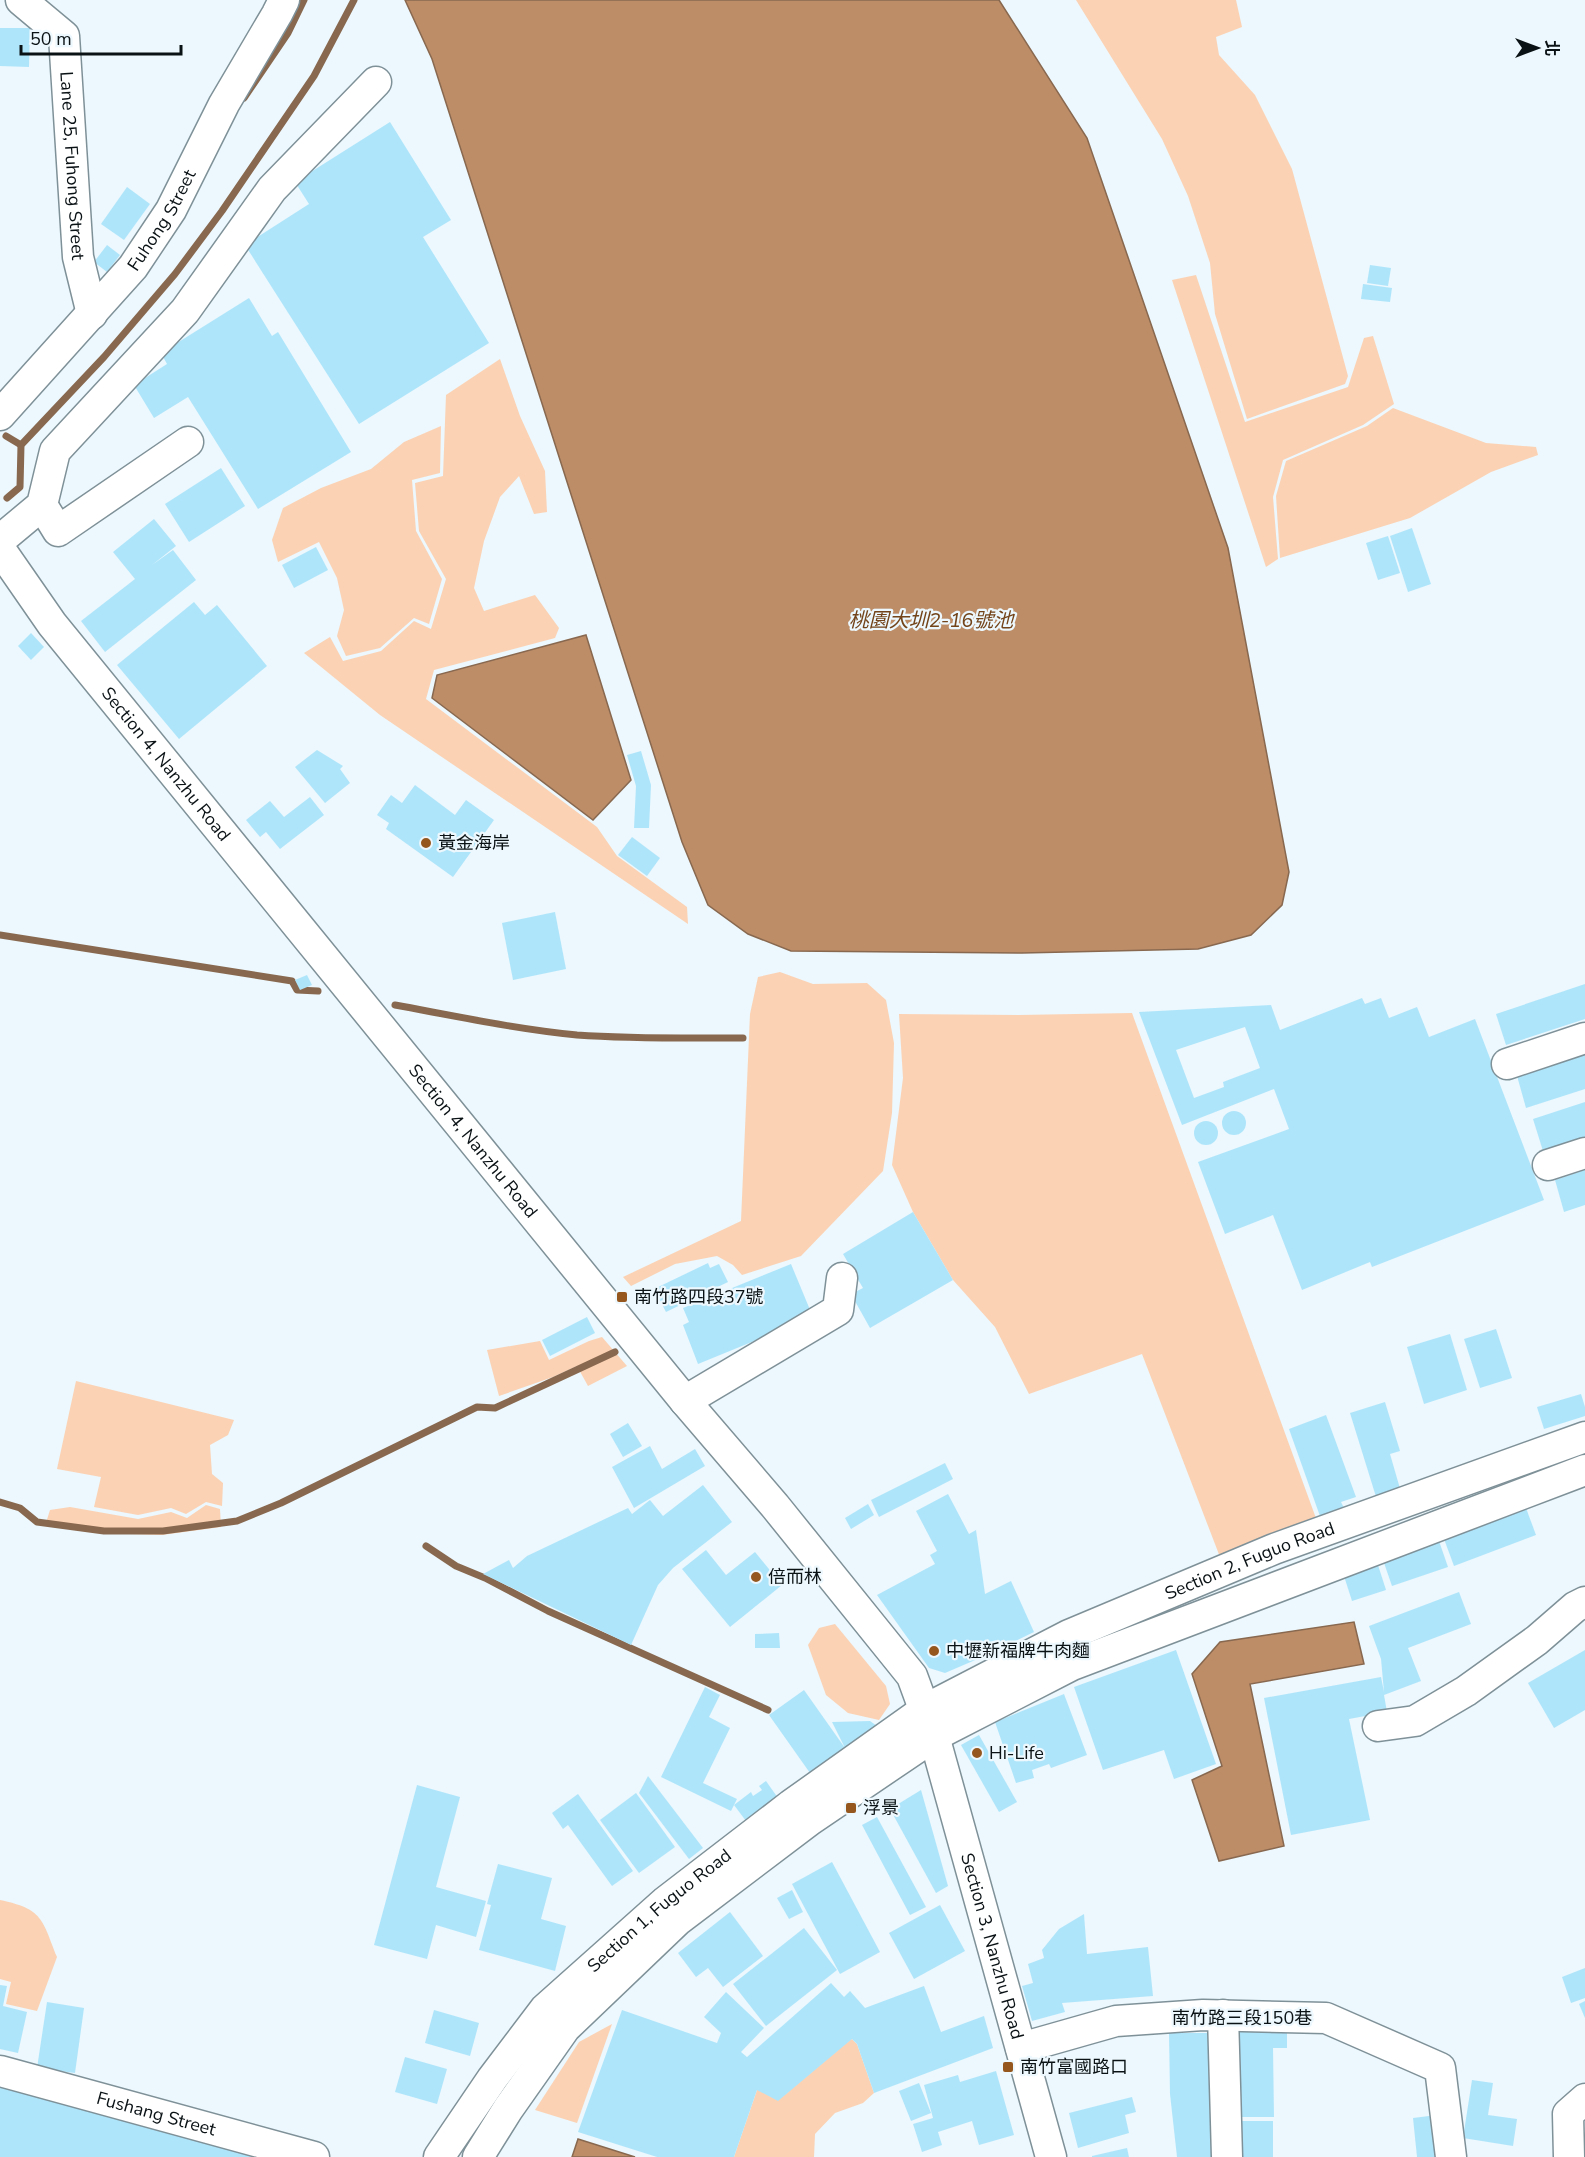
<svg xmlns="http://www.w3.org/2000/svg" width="1585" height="2157" viewBox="0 0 1585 2157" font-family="'Nunito Sans','Noto Sans TC',sans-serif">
<rect width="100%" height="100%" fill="#ecf8fd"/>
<g fill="#fcd2b4">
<path d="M1076 0H1236L1242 27 1216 37 1219 55 1255 95 1292 169 1348 376 1345 384 1247 419 1215 314 1210 263 1188 196 1162 139Z"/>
<path d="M1196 275 1245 422 1348 387 1364 338 1373 336 1394 404 1363 425 1283 460 1273 497 1278 559 1266 567 1172 280Z"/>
<path d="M500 359 520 416 545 471 547 512 534 514 519 476 500 497 484 541 474 588 484 611 535 595 559 628 555 638 434 670 426 699 597 827 617 856 687 907 688 924 380 715 304 653 330 637 343 661 381 651 414 621 431 629 446 579 419 531 415 483 443 476 446 395Z"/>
<path d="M1393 408 1486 443 1536 447 1538 455 1491 472 1410 518 1280 558 1276 496 1286 461 1367 426Z"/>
<path d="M441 426 440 473 412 480 416 531 442 579 429 624 414 618 380 648 346 656 337 636 344 610 337 578 319 542 278 562 272 540 283 508 321 488 371 469 404 442Z"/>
<path d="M780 972 813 984 867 983 886 1000 894 1043 892 1113 883 1171 801 1256 742 1275 733 1265 717 1256 675 1264 631 1286 623 1277 741 1221 750 1014 758 977Z"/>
<path d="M1132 1013 1317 1521 1220 1557 1142 1354 1029 1394 995 1327 953 1280 913 1212 892 1165 903 1078 899 1014 1019 1015Z"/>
<path d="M602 1337 627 1366 588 1386 577 1366 553 1377 499 1396 487 1350 540 1341 549 1360 589 1341Z"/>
<path d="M76 1381 234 1420 228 1435 210 1445 212 1474 223 1483 222 1506 206 1502 186 1514 171 1508 138 1515 94 1507 101 1477 57 1469Z"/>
<path d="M206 1505 220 1509 221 1527 162 1535 101 1533 45 1526 50 1510 70 1507 138 1519 171 1512 187 1518Z"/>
<path d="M835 1624 886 1686 890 1704 879 1720 848 1713 826 1695 808 1645 819 1628Z"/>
<path d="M0 1900C43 1909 42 1919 57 1957L37 2011 6 2004 11 1982 0 1979Z"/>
<path d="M612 2024 577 2123 535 2110 579 2042Z"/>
<path d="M852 2039 857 2044 874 2093 863 2103 835 2113 815 2134 814 2157H734L757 2090Z"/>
</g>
<g fill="#bd8d68" stroke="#88684f" stroke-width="1.5">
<path d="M405 0H999L1087 138 1228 548 1289 872 1282 905 1251 935 1198 949 1022 953 791 951 748 934 708 905 682 842 432 59Z"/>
<path d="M586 635 631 780 593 820 432 698 437 675Z"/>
<path d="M1354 1622 1364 1664 1250 1684 1284 1846 1219 1861 1192 1780 1222 1766 1192 1674 1220 1642Z"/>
<path d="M578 2139 635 2157H572Z"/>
</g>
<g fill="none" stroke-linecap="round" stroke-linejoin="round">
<g stroke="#88684f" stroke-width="7">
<path d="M244 98 288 33 304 0"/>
<path d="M6 436 21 445"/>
<path d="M7 498 20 487 21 445 104 357 175 274 222 211 314 76 354 0"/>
<path d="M0 935 292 981 297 990 318 991"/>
<path d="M395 1005C455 1016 516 1029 577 1035 632 1039 688 1038 743 1038"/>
<path d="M0 1502 20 1508 37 1522 104 1531H163L237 1521 281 1503 477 1407 495 1408 615 1352"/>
<path d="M426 1546 456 1566 485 1578 548 1611 768 1710"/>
</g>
</g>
<g fill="#afe5fb" fill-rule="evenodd">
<path d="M0 28H30L29 67 0 66Z"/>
<path d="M390 122 451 220 423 237 489 343 359 424 245 245 309 204 295 182Z"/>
<path d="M127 187 150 204 124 240 101 224Z"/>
<path d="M107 245 120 255 107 272 94 262Z"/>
<path d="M1370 265 1391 268 1388 286 1367 283Z"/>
<path d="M1363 284 1392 288 1390 302 1361 299Z"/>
<path d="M249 298 272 336 278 332 351 452 258 509 188 397 154 418 134 385 167 364 161 353Z"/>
<path d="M221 468 245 506 189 542 165 504Z"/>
<path d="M154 519 176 546 152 565 173 550 196 580 105 652 81 621 135 579 113 552Z"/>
<path d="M1412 528 1431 584 1408 592 1390 536Z"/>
<path d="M1388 536 1400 573 1378 580 1366 543Z"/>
<path d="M316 547 328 570 294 588 282 565Z"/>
<path d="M194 602 205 615 217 605 267 666 179 739 117 665Z"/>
<path d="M31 633 44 647 31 660 18 646Z"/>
<path d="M317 750 343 766 340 769 350 783 325 803 295 767Z"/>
<path d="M641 751 651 785 649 828H634L636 786 627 755Z"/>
<path d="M415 785 455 815 466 800 494 820 453 877 386 829 389 823 377 815 391 795 402 803Z"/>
<path d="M310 797 324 815 280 849 266 832 260 837 246 820 270 801 284 817Z"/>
<path d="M632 837 660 858 647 876 618 855Z"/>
<path d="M555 912 566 969 513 980 502 923Z"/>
<path d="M307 975 312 985 300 990 295 980Z"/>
<path d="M1585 984V1019L1506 1045 1496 1014Z"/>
<path d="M1362 998 1365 1004 1381 998 1389 1018 1417 1007 1429 1037 1475 1019 1544 1200 1372 1267 1370 1262 1302 1290 1273 1215 1225 1234 1198 1162 1289 1129 1274 1089 1182 1125 1139 1012 1271 1005 1280 1030ZM1245 1027 1260 1068 1223 1082 1224 1087 1194 1098 1176 1050Z"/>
<path d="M1585 1053V1089L1526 1108 1517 1076Z"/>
<path d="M1585 1102V1137L1543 1151 1533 1119Z"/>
<circle cx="1234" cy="1123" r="12"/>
<circle cx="1206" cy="1133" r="12"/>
<path d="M1585 1170V1205L1564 1212 1555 1180Z"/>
<path d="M913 1212 953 1280 870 1328 851 1294 863 1288 843 1254Z"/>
<path d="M708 1263 710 1268 719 1264 728 1282 666 1312 654 1289Z"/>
<path d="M791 1264 813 1317 698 1364 683 1325 689 1322 683 1308Z"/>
<path d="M587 1317 595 1333 550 1356 542 1340Z"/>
<path d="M1496 1329 1512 1378 1480 1388 1464 1339Z"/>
<path d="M1450 1334 1467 1390 1424 1404 1407 1347Z"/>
<path d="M1581 1394 1585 1407V1416L1544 1429 1537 1407Z"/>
<path d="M1385 1402 1400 1451 1390 1454 1401 1492 1377 1500 1350 1413Z"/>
<path d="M1326 1415 1356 1497 1341 1502 1345 1510 1321 1519 1289 1429Z"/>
<path d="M628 1423 642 1446 623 1457 610 1434Z"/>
<path d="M650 1446 662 1469 695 1449 705 1466 634 1508 612 1467Z"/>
<path d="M945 1463 953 1479 879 1517 871 1500Z"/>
<path d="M703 1485 732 1522 673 1568 658 1585 631 1645 483 1574 509 1560 513 1568 527 1556 628 1508 632 1514 650 1500 663 1516Z"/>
<path d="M948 1494 969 1534 976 1530 985 1594 1011 1581 1034 1632 987 1655 945 1673 929 1668 877 1595 935 1564 930 1555 937 1551 916 1511Z"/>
<path d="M868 1504 874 1515 851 1529 845 1518Z"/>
<path d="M1526 1508 1536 1535 1454 1566 1444 1539Z"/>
<path d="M1439 1541 1448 1567 1392 1586 1383 1560Z"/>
<path d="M706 1550 726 1575 755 1552 782 1585 730 1627 682 1569Z"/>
<path d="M1378 1565 1386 1590 1352 1601 1344 1576Z"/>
<path d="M1459 1592 1471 1624 1408 1648 1421 1681 1384 1695 1387 1712 1349 1719 1370 1820 1291 1835 1264 1698 1381 1677 1384 1692 1381 1659 1369 1626Z"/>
<path d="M779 1633 780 1648H755V1634Z"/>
<path d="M1176 1650 1216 1764 1174 1779 1164 1750 1103 1770 1074 1687Z"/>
<path d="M1585 1650V1710L1554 1728 1528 1683Z"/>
<path d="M705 1687 720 1695 709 1717 730 1728 703 1783 737 1799 731 1811 661 1777Z"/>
<path d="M804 1690 845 1748 832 1722 870 1721 877 1726 810 1773 769 1715Z"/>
<path d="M1064 1694 1087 1755 1051 1768 1049 1764 1032 1770 1034 1778 1016 1783 995 1722Z"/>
<path d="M979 1735 1017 1802 999 1812 961 1745Z"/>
<path d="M648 1776 703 1848 689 1859 639 1793Z"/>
<path d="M766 1781 778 1798 746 1821 734 1805 751 1792 753 1796 762 1790 759 1786Z"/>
<path d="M417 1785 460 1797 436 1887 486 1901 476 1937 436 1925 427 1959 374 1945Z"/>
<path d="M921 1790 948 1886 936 1893 890 1809Z"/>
<path d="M636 1793 675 1847 639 1873 600 1820Z"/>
<path d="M578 1794 633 1871 612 1886 568 1825 563 1829 552 1813Z"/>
<path d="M877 1817 926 1907 910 1915 862 1825Z"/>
<path d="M832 1862 880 1952 840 1974 792 1884Z"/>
<path d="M498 1864 552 1878 541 1919 566 1926 555 1971 479 1950 491 1905 487 1904Z"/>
<path d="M792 1890 803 1912 789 1919 777 1898Z"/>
<path d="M940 1905 965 1951 914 1979 889 1933Z"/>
<path d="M730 1912 763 1956 723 1987 708 1968 696 1977 678 1953Z"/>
<path d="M1084 1914 1087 1954 1148 1947 1153 1996 1062 2003 1065 2012 1032 2021 1022 1986 1033 1983 1028 1964 1044 1958 1042 1950 1059 1929Z"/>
<path d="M804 1928 837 1970 766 2026 733 1984Z"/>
<path d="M1585 1968V1998L1571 2003 1562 1977Z"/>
<path d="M831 1983 844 1997 850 1991 865 2008 924 1986 941 2032 984 2016 993 2048 874 2093 857 2044 852 2039 778 2101 757 2090 734 2157H657L578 2132 622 2010 717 2043 721 2033 704 2017 726 1992 764 2028 741 2052 747 2057Z"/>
<path d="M0 1985 7 1986 3 2006 27 2012 18 2053 0 2049Z"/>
<path d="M1585 2001V2018L1579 2004Z"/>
<path d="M47 2002 84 2008 75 2073 37 2068Z"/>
<path d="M434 2010 479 2023 470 2056 425 2043Z"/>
<path d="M1287 2031V2048H1273L1274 2117H1234V2032Z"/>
<path d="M1169 2033H1211L1215 2157H1177L1170 2094Z"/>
<path d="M405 2057 447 2069 437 2104 395 2092Z"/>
<path d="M996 2071 1014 2135 979 2145 972 2121 938 2132 942 2145 922 2152 913 2124 933 2118 924 2085 958 2075 960 2082Z"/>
<path d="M1472 2080 1493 2083 1488 2115 1517 2119 1513 2146 1463 2138Z"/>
<path d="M0 2083 267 2157H0Z"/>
<path d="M919 2083 931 2113 911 2121 899 2091Z"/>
<path d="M1132 2097 1136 2112 1125 2115 1129 2133 1078 2148 1069 2113Z"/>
<path d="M1437 2115 1442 2157H1417L1413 2118Z"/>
<rect x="1238" y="2121" width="35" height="36"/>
<path d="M1127 2148 1129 2157H1092V2156Z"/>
</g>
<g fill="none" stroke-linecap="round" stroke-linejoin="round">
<defs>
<g id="minor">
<path id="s1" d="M21 0 64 36 78 257 92 314"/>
<path id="s2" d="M0 415 133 267 171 210 224 104 277 14 284 0"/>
<path d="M42 505 58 531 188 442"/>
<path d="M0 540 42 505 55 451 185 311 272 189 376 82"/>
<path id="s3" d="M0 549 52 624 685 1401 775 1506 912 1676 934 1736 1051 2157"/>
<path d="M1507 1064 1585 1038"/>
<path d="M1548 1165 1585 1153"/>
<path d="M685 1401 838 1310 842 1278"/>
<path d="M1378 1726 1415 1721 1466 1691 1537 1640 1575 1607 1585 1602"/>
<path d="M1223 2015 1227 2157"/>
<path d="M1021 2048 1116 2021 1203 2015 1326 2018 1440 2068 1451 2157"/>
<path id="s4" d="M0 2071 314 2157"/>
<path id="s5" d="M439 2157 492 2079 545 2009 665 1902 791 1805 926 1709 1069 1635 1274 1549 1585 1437"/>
<path d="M478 2157 508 2109 565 2028 678 1920 810 1820 934 1736 1072 1665 1585 1470"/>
<path d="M1569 2157 1568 2114 1585 2099"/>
</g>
</defs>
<use href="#minor" stroke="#7f9198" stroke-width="33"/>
<use href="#minor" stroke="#fff" stroke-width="30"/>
</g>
<g fill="#95571e" stroke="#ecf8fd" stroke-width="2">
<circle cx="426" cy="843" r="6"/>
<rect x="616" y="1291" width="12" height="12" rx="3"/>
<circle cx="756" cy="1577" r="6"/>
<circle cx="934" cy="1651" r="6"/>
<circle cx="977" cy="1753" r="6"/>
<rect x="845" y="1802" width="12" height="12" rx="3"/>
<rect x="1002" y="2061" width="12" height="12" rx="3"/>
</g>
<g text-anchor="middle" stroke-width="4.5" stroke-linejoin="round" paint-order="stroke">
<g font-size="18" fill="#0b1215" stroke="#ecf8fd">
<text dy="6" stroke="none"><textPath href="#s1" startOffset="186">Lane 25, Fuhong Street</textPath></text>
<text dy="6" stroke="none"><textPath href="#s2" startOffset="254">Fuhong Street</textPath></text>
<text dy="6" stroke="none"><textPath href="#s3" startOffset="272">Section 4, Nanzhu Road</textPath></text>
<text dy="6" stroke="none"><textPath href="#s3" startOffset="758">Section 4, Nanzhu Road</textPath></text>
<text dy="6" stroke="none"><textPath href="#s5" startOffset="1024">Section 2, Fuguo Road</textPath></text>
<text dy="6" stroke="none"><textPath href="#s5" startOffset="333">Section 1, Fuguo Road</textPath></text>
<text dy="6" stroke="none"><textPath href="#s3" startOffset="1732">Section 3, Nanzhu Road</textPath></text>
<text x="1242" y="2024">南竹路三段150巷</text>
<text dy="6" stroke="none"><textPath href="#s4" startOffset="162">Fushang Street</textPath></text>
</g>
<g font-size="18" fill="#0b1215" stroke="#ecf8fd" text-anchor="start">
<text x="438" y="849">黃金海岸</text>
<text x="634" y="1303">南竹路四段37號</text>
<text x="768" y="1583">倍而林</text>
<text x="946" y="1657">中壢新福牌牛肉麵</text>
<text x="989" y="1759">Hi-Life</text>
<text x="863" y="1814">浮景</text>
<text x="1020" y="2073">南竹富國路口</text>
</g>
<g font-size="20" font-style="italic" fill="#734319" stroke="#ecf8fd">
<text x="931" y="627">桃園大圳2-16號池</text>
</g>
</g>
<g transform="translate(1537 48) rotate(90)" stroke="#ecf8fd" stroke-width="4.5" paint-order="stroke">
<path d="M0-4.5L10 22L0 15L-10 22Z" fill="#0b1215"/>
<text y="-9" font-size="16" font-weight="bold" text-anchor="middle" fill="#0b1215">北</text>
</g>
<path d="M21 45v9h160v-9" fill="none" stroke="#0b1215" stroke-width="3"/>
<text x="30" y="45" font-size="18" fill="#0b1215" stroke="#ecf8fd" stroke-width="4.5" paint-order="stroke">50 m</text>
</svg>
